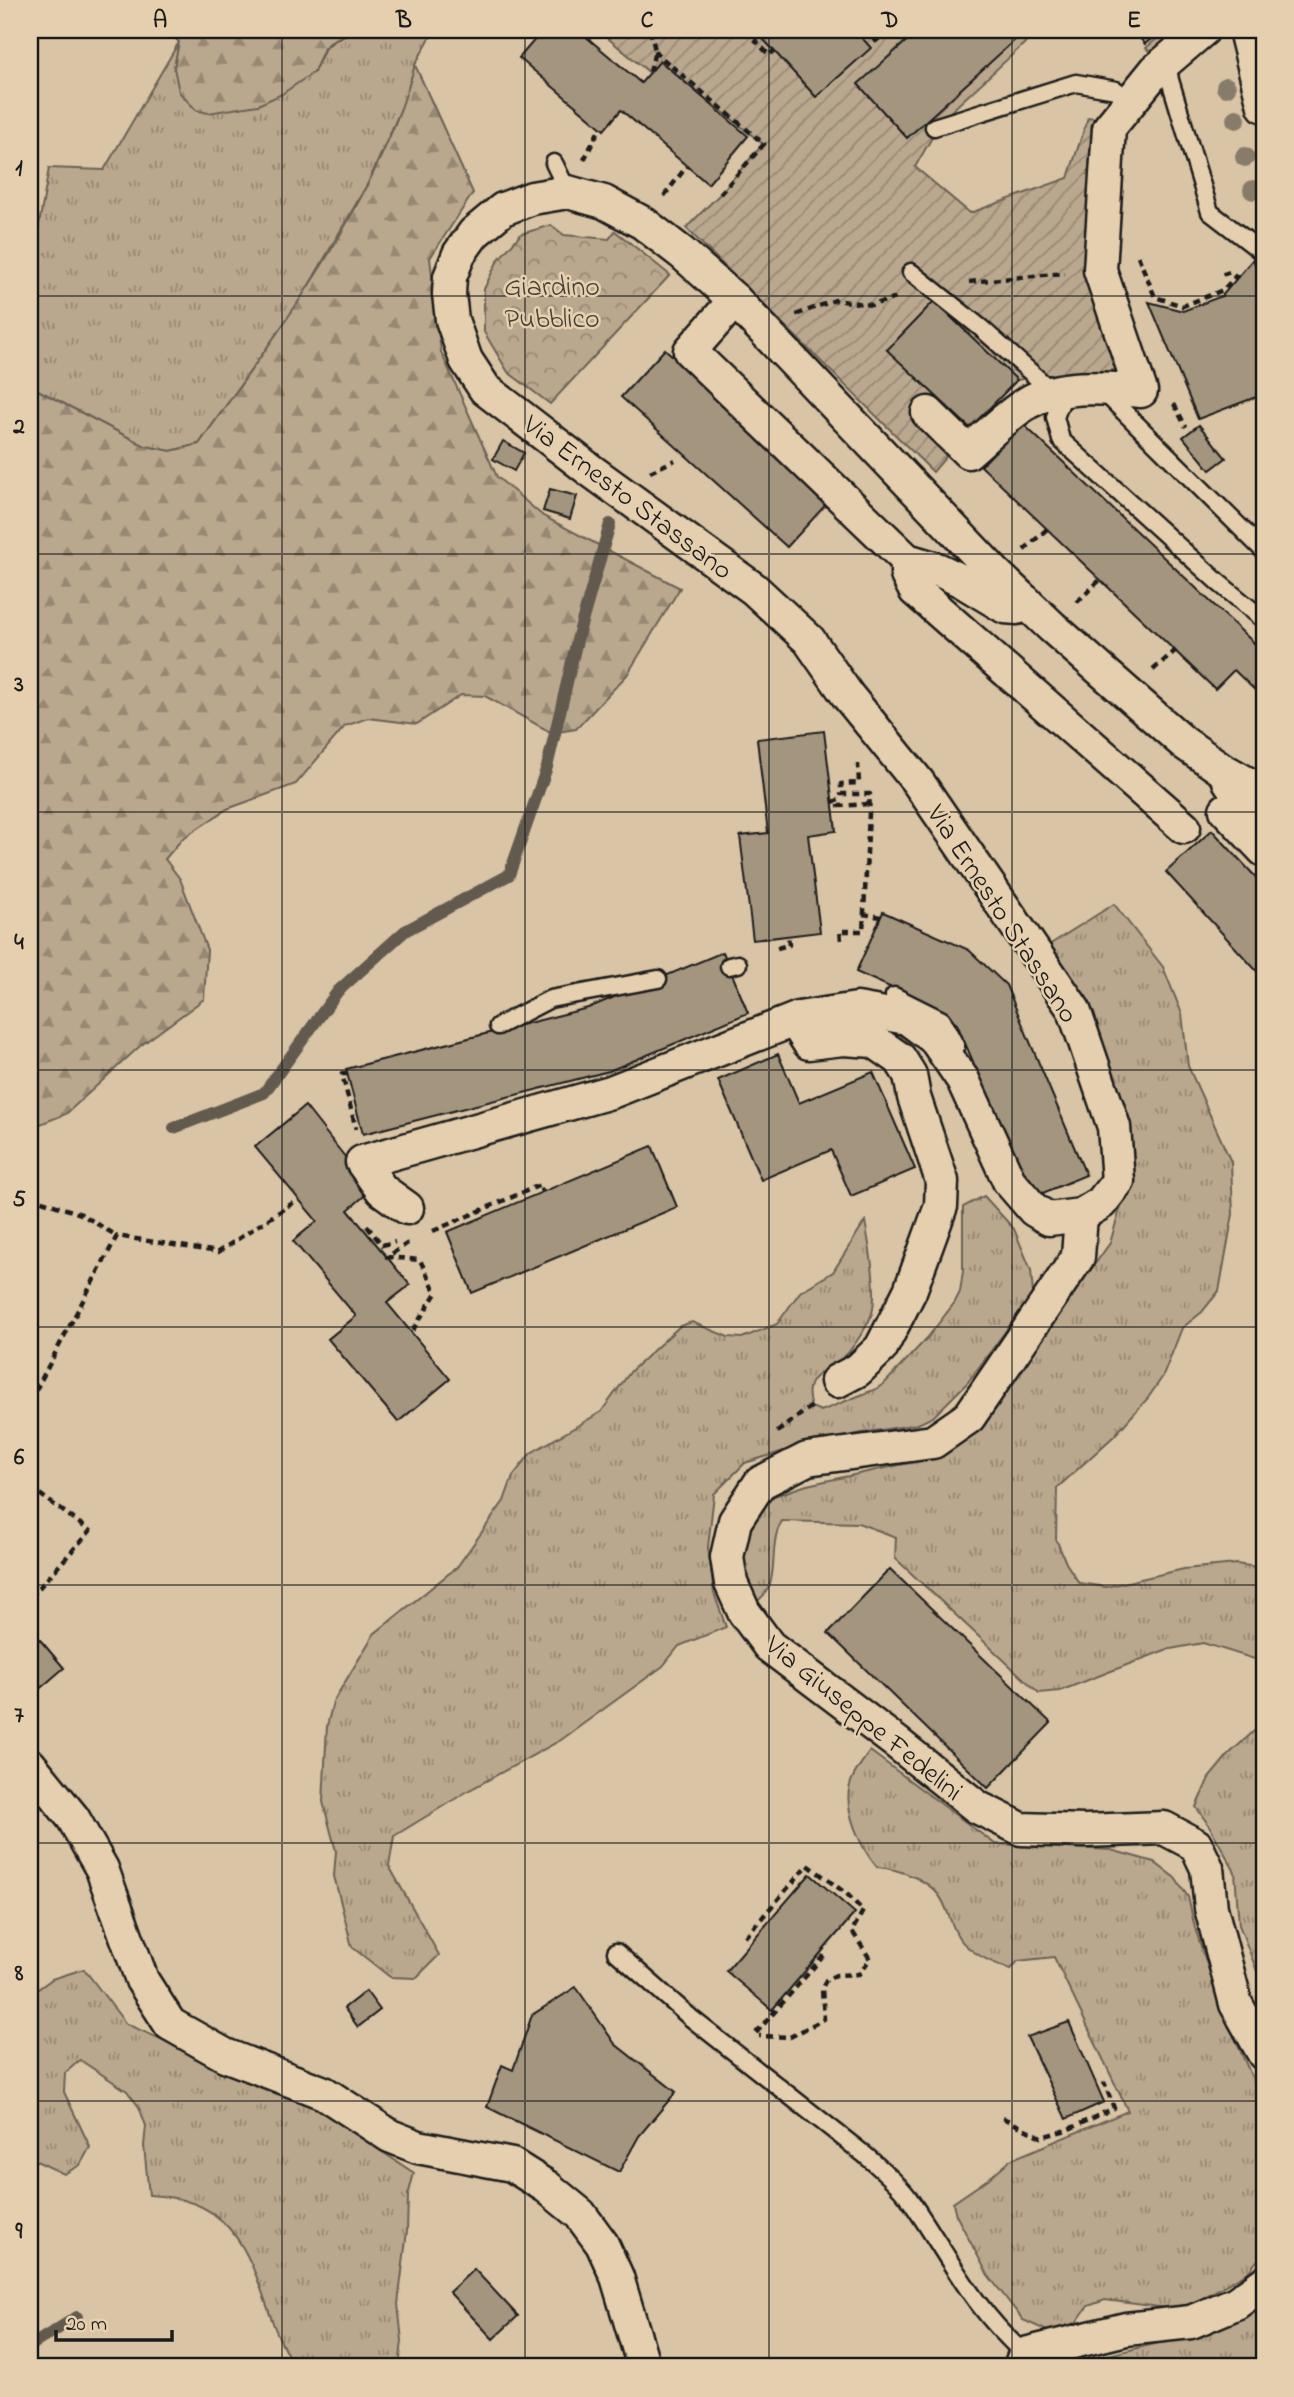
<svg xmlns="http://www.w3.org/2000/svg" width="1294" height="2397" viewBox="0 0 1294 2397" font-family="'Indie Flower',sans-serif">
<defs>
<pattern id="grass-tufts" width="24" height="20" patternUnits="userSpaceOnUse" patternTransform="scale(1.75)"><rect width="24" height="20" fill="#baa88e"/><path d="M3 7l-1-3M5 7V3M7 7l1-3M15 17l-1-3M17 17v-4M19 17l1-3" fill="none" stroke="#968873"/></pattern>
<pattern id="forest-firs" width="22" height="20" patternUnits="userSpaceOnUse" patternTransform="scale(1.75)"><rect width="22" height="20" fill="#baa88e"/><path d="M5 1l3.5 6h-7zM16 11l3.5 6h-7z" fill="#968873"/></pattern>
<pattern id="park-crowns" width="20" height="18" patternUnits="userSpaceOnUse" patternTransform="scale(1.75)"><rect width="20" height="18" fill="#baa88e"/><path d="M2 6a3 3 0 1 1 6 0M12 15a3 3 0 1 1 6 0" fill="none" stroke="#968873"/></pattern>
<pattern id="garden-furrows" width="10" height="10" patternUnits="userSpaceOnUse" patternTransform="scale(1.75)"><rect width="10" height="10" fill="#baa88e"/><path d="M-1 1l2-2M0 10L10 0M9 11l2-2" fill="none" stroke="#968873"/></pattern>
</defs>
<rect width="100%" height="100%" fill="#d9c4a5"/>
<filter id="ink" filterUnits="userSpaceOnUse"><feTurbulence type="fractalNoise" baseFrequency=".0143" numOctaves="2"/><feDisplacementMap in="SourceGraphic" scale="14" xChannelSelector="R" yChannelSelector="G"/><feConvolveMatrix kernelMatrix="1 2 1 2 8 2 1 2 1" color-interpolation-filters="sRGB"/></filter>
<g filter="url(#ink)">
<g fill="url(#grass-tufts)" stroke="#6b6255" stroke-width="2">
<path d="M355 30H434L415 65 405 100 368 183 301 299 199 444 171 451 145 446 30 386V245L36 242 49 168 104 170 179 42 174 68 314 72C326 44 327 43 355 30Z"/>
<path d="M1114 904 1163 967 1182 1014 1188 1066 1231 1162 1233 1214 1219 1291 1202 1312 1182 1328 1163 1376 1148 1398 1114 1436 1057 1488 1056 1539 1066 1563 1079 1583 1106 1587 1184 1569 1236 1564 1264 1568V1662L1203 1643 1165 1650 1060 1691 1039 1693 895 1558 896 1537 858 1523 782 1521C765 1549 785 1585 753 1604L740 1571 751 1518 774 1496 807 1485 932 1458 957 1446 977 1428 1110 1243 1133 1165 1120 1100 1093 1010 1049 945Z"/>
<path d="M984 1196 1014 1229 1031 1270 1033 1294 968 1382 933 1417 918 1424 862 1433 790 1449 745 1463 714 1494 708 1547 714 1593 726 1627 679 1646 663 1666 561 1740 473 1788 394 1836 389 1866 439 1955 416 1978 390 1977 352 1947 334 1876 336 1851 323 1802 327 1726 333 1702 374 1634 457 1567 504 1501 513 1476 531 1453 601 1412 631 1371 680 1326 692 1322 728 1337 742 1338 777 1324 800 1292 833 1272 865 1221C869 1244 878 1292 872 1313 870 1322 853 1348 846 1355 827 1372 800 1374 811 1407L821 1411 876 1389 885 1383 928 1337 955 1302 960 1292 963 1271V1207Z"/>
<path d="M1264 1722V1989L1239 1925 1235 1872 1210 1827 1196 1807 1209 1778 1229 1754Z"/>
<path d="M870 1751 995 1844 1111 1850 1154 1862 1175 1878 1188 1897 1195 1928 1220 2004 1264 2105V2252L1248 2272 1192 2304 1167 2308 1105 2300 1088 2306 1070 2331 1056 2335 1023 2320 988 2275 956 2215 953 2203 988 2179 1010 2160 1128 2111 1054 1957 1018 1961 1011 1969C992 1963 971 1954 959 1938 952 1927 949 1914 943 1902 932 1880 900 1869 877 1867 861 1849 843 1809 850 1785 853 1773 863 1761 870 1751Z"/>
<path d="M84 1969 126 2024 307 2102 414 2173 408 2196 407 2231 398 2304 402 2341 399 2367H294C287 2353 278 2338 273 2323 256 2276 242 2216 186 2201 174 2197 161 2196 149 2195L144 2146 146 2126 139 2107 127 2091 80 2060 65 2073 64 2092 90 2147 80 2165 64 2174 30 2158V1995L52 1979Z"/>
<path d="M1264 2306V2367H1076L1105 2356 1208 2331Z"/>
</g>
<g fill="url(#forest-firs)" stroke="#6b6255" stroke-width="2">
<path d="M166 30H355L333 40 324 48 314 72 282 94 258 105 208 113 196 110 179 92 174 68 179 42Z"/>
<path d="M415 65 473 193 430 258 441 352 497 477 543 516 680 588 627 675 576 729 552 733 485 696 461 695 417 724 368 718 345 726 296 784 227 809 182 839 165 859 180 879 207 950 204 999 140 1046 66 1114 30 1128V386L145 446 171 451 199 444C281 327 376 205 415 65Z"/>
</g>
<path fill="url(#park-crowns)" stroke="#6b6255" stroke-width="2" d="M551 225 564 235 609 239 615 231 670 275 550 404 508 372 484 332V289L498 260 521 234Z"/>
<g fill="url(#garden-furrows)" stroke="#6b6255" stroke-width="2">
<path d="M598 30H1039L934 127V134L915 167 970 213 1068 178 1088 117 1104 119 1085 269 1126 368 1086 375H1048L1017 380 888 350 970 428 933 472 686 228 719 195 763 144 660 62 650 73Z"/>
<path d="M1167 30H1210L1166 69 1146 48Z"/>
</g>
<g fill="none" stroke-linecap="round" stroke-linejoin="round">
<g stroke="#625a4f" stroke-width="12">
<path d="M174 1128 264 1093 338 991 405 931 509 875 547 767 578 636 610 524"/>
<path d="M30 2346 77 2317"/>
</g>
</g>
<g fill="#a4957f" stroke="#1c1c1c" stroke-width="2">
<path d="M543 30H578L641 83 660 61 748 136 708 184 621 110 604 130 519 58Z"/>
<path d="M755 30H855L871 48 816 97Z"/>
<path d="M919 30H1026L907 138 858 84Z"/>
<path d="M1133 30H1162L1145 44Z"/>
<path d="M1253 259 1264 288V394L1198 419 1149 302 1183 311 1222 296Z"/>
<path d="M934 301 1017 380 970 428 887 350Z"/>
<path d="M665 349 831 499 787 547 621 397Z"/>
<path d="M1022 423 1254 643 1264 632V699L1234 670 1215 689 981 466Z"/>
<path d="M1199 425 1226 458 1210 470 1183 437Z"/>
<path d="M503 441 524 453 514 471 493 459Z"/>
<path d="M550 489 577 496 570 519 543 511Z"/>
<path d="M824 731 836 831 808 835 820 932 753 940 740 836 768 833 757 739Z"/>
<path d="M1212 830 1264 886V979L1166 872Z"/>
<path d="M883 912 969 950 1006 985 1086 1175 1031 1198 957 1024 937 1008 856 972Z"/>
<path d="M723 952 748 1013 609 1071 363 1134 346 1069 588 1008Z"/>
<path d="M778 1054 799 1103 873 1072 915 1169 851 1196 831 1150 761 1180 718 1080Z"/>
<path d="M305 1106 371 1190 348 1210 410 1285 387 1303 450 1379 398 1422 328 1339 356 1316 293 1241 317 1221 255 1147Z"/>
<path d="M652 1146 677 1207 472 1293 447 1232Z"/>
<path d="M890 1569 1051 1723 988 1788 828 1633Z"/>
<path d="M30 1628 64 1668 30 1697Z"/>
<path d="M810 1874 855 1913 772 2010 726 1971Z"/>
<path d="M576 1987 615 2044 676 2092 639 2136 619 2172 487 2107 502 2065 513 2070 532 2015Z"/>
<path d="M366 1991 380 2010 358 2027 344 2008Z"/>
<path d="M1069 2022 1104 2102 1066 2119 1027 2037Z"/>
<path d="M474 2269 518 2316 493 2339 449 2292Z"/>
</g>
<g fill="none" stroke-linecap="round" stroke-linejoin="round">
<defs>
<g id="lane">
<path d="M1167 61 1170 80 1210 212 1262 252 1264 259"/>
<path d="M934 127 1076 83 1116 90 1130 101"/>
<path d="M554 163 568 192"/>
<path d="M911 272 981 328 1045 385 1066 389 1055 417 1061 440 1219 583 1264 620"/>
<path d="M1101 389 1264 551"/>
<path d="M729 966 738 964"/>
<path d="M894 996 942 1020 956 1047"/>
<path d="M498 1026 550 999 658 979"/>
<path d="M616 1952 691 2018 865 2155C880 2168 897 2182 908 2197 947 2253 972 2308 1025 2354"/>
</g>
<g id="street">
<path d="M1245 30 1264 106"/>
<path d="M735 300 690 351 907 560 937 569 962 581 1005 607 1017 608 1026 602"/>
<path d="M928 413 968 452C987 436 1006 416 1027 403 1060 383 1105 388 1141 391L1100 270 1109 128 1156 70 1203 30"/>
<path d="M907 560V575L915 590 1184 827"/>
<path d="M1229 781 1244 802 1264 820"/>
<path d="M1226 810 1264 850"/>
<path d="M799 1018 802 1032 809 1043 843 1039 874 1041 900 1059 910 1075 914 1097 942 1181 941 1206 910 1291 881 1348 858 1370 837 1381"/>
<path d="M407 1208 382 1190 362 1162 611 1092 799 1018 857 1009 907 1018 935 1039 963 1080 1009 1181 1034 1210 1049 1219 1081 1215 1101 1203 1118 1181 1114 1127 1074 1010 918 782 848 696 809 640 754 589 590 470 485 389 466 360 452 320 449 294 450 277 459 254 474 233 503 209 532 198 568 192 604 202 643 223 682 253 735 300 997 575 1052 627 1184 743 1220 768 1264 793"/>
<path d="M1081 1215 1078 1257 969 1417 933 1442 807 1459 760 1483 735 1521 727 1557 731 1583 744 1612 769 1646 897 1743 977 1807 1021 1829 1084 1831 1164 1828 1196 1845 1207 1868 1211 1908 1236 2004 1264 2054"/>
<path d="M30 1765 73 1818 102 1869 142 1980 170 2024 225 2055 324 2093 390 2136 418 2147 512 2165 547 2187 580 2214 602 2244 617 2277 644 2367"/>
<path d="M1020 2367 1025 2354 1126 2329 1191 2322 1236 2303 1264 2283"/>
</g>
</defs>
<use href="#lane" stroke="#1c1c1c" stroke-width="21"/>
<use href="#street" stroke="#1c1c1c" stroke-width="37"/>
<g stroke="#1c1c1c" stroke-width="4.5" stroke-dasharray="7 5" stroke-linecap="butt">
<path d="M538 30 541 32"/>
<path d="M650 30 655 50 650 73"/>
<path d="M746 30 769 55 774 51"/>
<path d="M866 30H868"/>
<path d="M878 30 872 36 876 41 888 30"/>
<path d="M655 50 656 53 764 144 719 195"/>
<path d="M584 160 600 128"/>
<path d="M664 196 687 166"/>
<path d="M1138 256 1155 297 1183 306 1223 290 1236 276 1230 272 1221 275"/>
<path d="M969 282 1065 273"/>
<path d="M799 315 798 314 835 300 872 305 899 297"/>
<path d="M1174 404 1186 427"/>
<path d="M650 472 675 460"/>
<path d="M1024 550 1047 529"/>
<path d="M1077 602 1100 580"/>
<path d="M1153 670 1176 650"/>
<path d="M832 802 839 800V806L870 804"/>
<path d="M863 914 881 917"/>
<path d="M841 940 840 931H863L870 794H841V784L859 783 858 764"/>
<path d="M777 948 789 945 788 936"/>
<path d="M348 1074H342L356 1129"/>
<path d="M30 1197 81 1214 117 1236"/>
<path d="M367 1226 382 1245 395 1242"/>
<path d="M433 1231 540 1185 542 1192"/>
<path d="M408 1243 387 1257 420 1260 436 1293 411 1333"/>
<path d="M30 1401 117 1236 218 1252 299 1199"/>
<path d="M777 1432 812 1406"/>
<path d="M30 1487 90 1531 30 1598"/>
<path d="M745 1937 808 1865 848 1895 863 1911 852 1931 870 1959 859 1974 836 1975 826 1980 822 1988 824 2019 790 2037 759 2036"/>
<path d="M756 2033 827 1952"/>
<path d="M1003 2118 1041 2137 1067 2130 1114 2108 1104 2082"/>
</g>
<use href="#lane" stroke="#e5cfae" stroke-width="16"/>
<use href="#street" stroke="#e5cfae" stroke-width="32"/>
</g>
<g fill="#877b69">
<circle cx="1226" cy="87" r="10"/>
<circle cx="1236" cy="119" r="10"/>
<circle cx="1245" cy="157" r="10"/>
<circle cx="1253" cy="190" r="10"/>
</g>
</g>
<path fill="none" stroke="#1c1c1c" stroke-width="2" stroke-opacity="0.55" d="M282 30V2367M525 30V2367M769 30V2367M1012 30V2367M30 296H1264M30 554H1264M30 812H1264M30 1070H1264M30 1327H1264M30 1585H1264M30 1843H1264M30 2101H1264"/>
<g text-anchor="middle" stroke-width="5" stroke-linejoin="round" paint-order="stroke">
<g font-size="28" fill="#443f38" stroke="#e5cfae">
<text x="552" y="295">Giardino<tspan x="552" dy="32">Pubblico</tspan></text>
</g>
<g font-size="28" fill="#1c1c1c" stroke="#e5cfae">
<text transform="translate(629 496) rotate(37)" y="10">Via Ernesto Stassano</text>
<text transform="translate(1004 913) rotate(57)" y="10">Via Ernesto Stassano</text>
<text transform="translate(865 1717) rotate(39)" y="10">Via Giuseppe Fedelini</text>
</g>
</g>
<rect width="1294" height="2397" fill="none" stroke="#e5cfae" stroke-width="77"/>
<path d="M56 2330v10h116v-10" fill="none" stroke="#1c1c1c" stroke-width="3.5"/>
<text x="66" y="2330" font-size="21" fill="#1c1c1c" stroke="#e5cfae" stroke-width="5" paint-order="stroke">20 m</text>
<rect x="38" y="38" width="1218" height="2320" fill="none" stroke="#1c1c1c" stroke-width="2.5"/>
<g font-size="23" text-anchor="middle" font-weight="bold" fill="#1c1c1c">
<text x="160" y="27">A</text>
<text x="404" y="27">B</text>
<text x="647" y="27">C</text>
<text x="890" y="27">D</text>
<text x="1134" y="27">E</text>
<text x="19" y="175">1</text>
<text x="19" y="433">2</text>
<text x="19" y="691">3</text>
<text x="19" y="949">4</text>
<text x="19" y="1206">5</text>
<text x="19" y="1464">6</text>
<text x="19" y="1722">7</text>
<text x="19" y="1980">8</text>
<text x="19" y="2238">9</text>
</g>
</svg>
